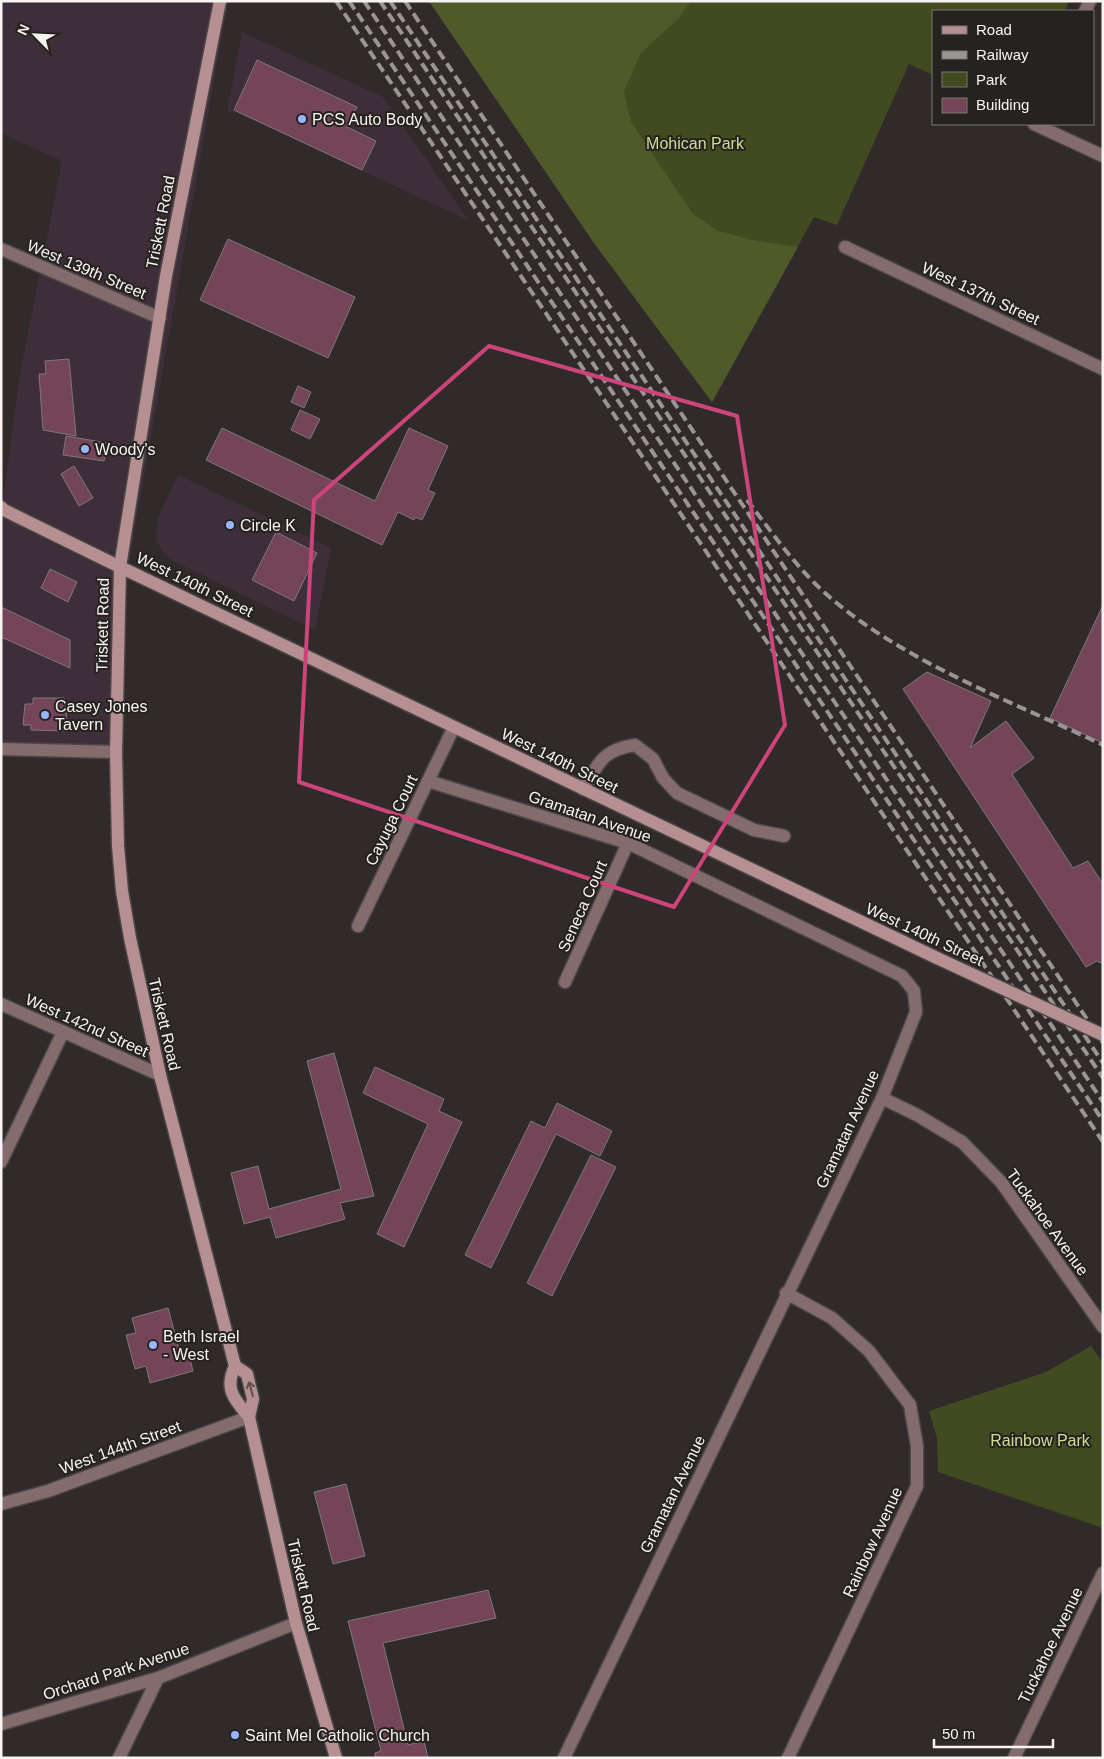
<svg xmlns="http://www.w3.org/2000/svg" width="1104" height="1759" viewBox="0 0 1104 1759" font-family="Helvetica,sans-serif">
<rect width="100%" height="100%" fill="#302b2a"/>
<g fill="#3e2e3a">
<path d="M1 1H228L129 561 115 560 110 747 1 746V517L19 379 62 161 1 133Z"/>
<path d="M242 32 383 97 468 220 235 112H227Z"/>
<path d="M178 475 331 548 315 630 173 561 163 553 156 540 158 518Z"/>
</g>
<g fill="#424b20">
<path d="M429 1H1069L1065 11H933V75L909 64 837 225 814 217 712 402 594 243Z"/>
<path d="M1091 1346 1103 1363V1528L938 1472 937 1438 929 1411 1046 1372Z"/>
</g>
<path fill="#4f592a" d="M429 1H691L679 18 641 53 624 92 631 122 693 214 718 231 752 240 798 247 712 402 594 243Z"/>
<g fill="#744558" stroke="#7d787a">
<path d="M257 60 357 107 347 127 376 141 362 170 234 110Z"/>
<path d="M228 239 355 297 328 358 200 300Z"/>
<path d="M69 359 76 436 43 430 39 374H46L45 361Z"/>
<path d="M298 386 311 392 304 408 291 402Z"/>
<path d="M300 410 320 419 310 439 291 430Z"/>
<path d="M222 428 375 501 409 428 448 446 428 490 435 493 422 520 415 517 414 520 398 512 382 545 206 460Z"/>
<path d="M66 436 107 443 104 461 63 455Z"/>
<path d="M74 466 93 498 79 506 61 474Z"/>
<path d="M276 532 317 553 294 601 252 580Z"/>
<path d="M50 569 77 582 68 602 41 588Z"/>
<path d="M1103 605V743L1050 718Z"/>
<path d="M1 607 70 640V668L1 637Z"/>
<path d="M927 672 991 701 970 748 1006 721 1034 758 1012 774 1073 868 1088 861 1103 884V964L1097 961 1086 967 903 689Z"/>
<path d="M33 698H64L67 702 66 731 31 730V725H23L25 704H33Z"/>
<path d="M334 1053 374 1196 340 1203 345 1219 276 1238 270 1217 244 1224 231 1173 258 1166 269 1209 341 1189 307 1061Z"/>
<path d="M375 1067 444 1099 439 1111 462 1122 404 1247 377 1234 428 1124 363 1093Z"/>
<path d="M557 1103 612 1131 600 1156 556 1134 491 1268 465 1255 531 1121 545 1128Z"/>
<path d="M591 1155 616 1167 552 1296 527 1283Z"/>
<path d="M168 1308 181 1356 189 1355 193 1371 150 1383 146 1366 135 1369 126 1335 136 1333 132 1318Z"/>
<path d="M346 1484 365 1556 333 1564 314 1492Z"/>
<path d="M488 1590 496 1618 383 1643 408 1745 424 1741 428 1758H375V1753L381 1751 348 1621Z"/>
</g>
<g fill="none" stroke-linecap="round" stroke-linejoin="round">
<defs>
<g id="street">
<path d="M1085 11 1090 1"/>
<path d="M1034 124 1103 156"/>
<path d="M845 247 1103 369"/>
<path d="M1 249 160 318"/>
<path d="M1 749 116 752"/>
<path d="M428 781 628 843 902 976 914 991 916 1012 882 1098 564 1758"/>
<path d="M583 789C599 763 602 750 635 745L653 759 663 778 677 793 754 830 784 836"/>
<path d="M358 926 454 727"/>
<path d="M565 982 628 843"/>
<path d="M1 1004 160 1075"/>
<path d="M882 1098 917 1115 962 1142 1001 1182 1103 1327"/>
<path d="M1 1162 63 1032"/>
<path d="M786 1293 832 1318 869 1351 910 1405 917 1446V1486L788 1758"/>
<path d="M1 1504 48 1491 249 1417"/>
<path d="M1 1724 158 1678 296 1623"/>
<path d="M119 1758 158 1678"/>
<path d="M1014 1758 1103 1573"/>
</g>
<g id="secondary">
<path d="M220 1 166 276 120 567 116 752 118 846 122 891 130 938 160 1075 235 1366C224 1389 234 1399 249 1417L296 1623 336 1758"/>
<path d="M1 507 4 510 120 567 937 958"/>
<path d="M235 1366 247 1374 253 1399 249 1417"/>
</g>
</defs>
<use href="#street" stroke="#4c4746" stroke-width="15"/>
<use href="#secondary" stroke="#4c4746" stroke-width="15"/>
<use href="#street" stroke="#846c6d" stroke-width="12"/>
<use href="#secondary" stroke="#b68f91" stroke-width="12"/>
<g stroke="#999594" stroke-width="4" stroke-dasharray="10 5" stroke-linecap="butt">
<path d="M336 1 1103 1142"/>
<path d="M349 1 1103 1121"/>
<path d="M364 1 1103 1102"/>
<path d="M380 1 1103 1078"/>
<path d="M390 1 1103 1063"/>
<path d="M405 1 1103 1043"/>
<path d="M747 500C771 531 795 566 825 593 901 661 1011 701 1103 745"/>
</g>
<defs>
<path id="secondary-bridge" d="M937 958 1103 1035"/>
</defs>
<use href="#secondary-bridge" stroke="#4c4746" stroke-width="15" stroke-linecap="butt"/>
<use href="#secondary-bridge" stroke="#b68f91" stroke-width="12"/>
</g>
<defs><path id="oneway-shaft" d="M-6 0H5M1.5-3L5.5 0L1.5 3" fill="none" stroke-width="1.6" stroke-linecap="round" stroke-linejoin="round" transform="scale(1.25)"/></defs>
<use stroke="#604e4d" href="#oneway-shaft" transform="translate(251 1389) rotate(-105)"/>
<path fill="none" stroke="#cc4479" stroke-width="4" stroke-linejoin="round" d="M489 346 737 416 785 725 674 907 299 782 314 500Z"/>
<g fill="#97b6fd" stroke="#262220" stroke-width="2">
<circle cx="302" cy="119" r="5"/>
<circle cx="85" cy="449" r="5"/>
<circle cx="230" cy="525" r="5"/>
<circle cx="45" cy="715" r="5"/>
<circle cx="153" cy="1345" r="5"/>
<circle cx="235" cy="1735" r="5"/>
</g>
<g text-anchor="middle" stroke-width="4" stroke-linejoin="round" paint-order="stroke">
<g font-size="16" fill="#f6f3f2" stroke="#262220" text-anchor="start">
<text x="312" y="125">PCS Auto Body</text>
<text x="95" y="455">Woody's</text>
<text x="240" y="531">Circle K</text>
<text x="55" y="712">Casey Jones<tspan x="55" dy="18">Tavern</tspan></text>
<text x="163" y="1342">Beth Israel<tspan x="163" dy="18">- West</tspan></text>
<text x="245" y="1741">Saint Mel Catholic Church</text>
</g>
<g font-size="16" fill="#cdde93" stroke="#262220">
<text x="695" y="149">Mohican Park</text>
<text x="1040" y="1446">Rainbow Park</text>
</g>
<g font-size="16" fill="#f6f3f2" stroke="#262220">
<text transform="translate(160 222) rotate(-79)" y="6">Triskett Road</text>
<text transform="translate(87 269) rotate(23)" y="6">West 139th Street</text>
<text transform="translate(981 293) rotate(25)" y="6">West 137th Street</text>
<text transform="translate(195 584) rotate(26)" y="6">West 140th Street</text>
<text transform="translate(102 625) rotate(-89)" y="6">Triskett Road</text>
<text transform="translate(560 760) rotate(26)" y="6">West 140th Street</text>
<text transform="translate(590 816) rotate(19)" y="6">Gramatan Avenue</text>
<text transform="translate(391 820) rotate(-64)" y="6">Cayuga Court</text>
<text transform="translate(582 906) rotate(-66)" y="6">Seneca Court</text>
<text transform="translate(925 934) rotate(25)" y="6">West 140th Street</text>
<text transform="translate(165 1024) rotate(77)" y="6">Triskett Road</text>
<text transform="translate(87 1025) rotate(24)" y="6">West 142nd Street</text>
<text transform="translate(847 1129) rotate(-65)" y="6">Gramatan Avenue</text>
<text transform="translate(1048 1222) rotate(54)" y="6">Tuckahoe Avenue</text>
<text transform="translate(120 1447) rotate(-20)" y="6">West 144th Street</text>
<text transform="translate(672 1494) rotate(-64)" y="6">Gramatan Avenue</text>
<text transform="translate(872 1542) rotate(-65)" y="6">Rainbow Avenue</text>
<text transform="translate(304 1585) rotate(77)" y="6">Triskett Road</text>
<text transform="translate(1050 1645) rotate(-64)" y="6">Tuckahoe Avenue</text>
<text transform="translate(116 1671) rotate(-18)" y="6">Orchard Park Avenue</text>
</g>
</g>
<rect width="1104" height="1759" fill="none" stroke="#f6f3f2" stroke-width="5"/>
<rect x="932" y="10" width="162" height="115" fill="#262220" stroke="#797674"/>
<rect x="942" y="26" width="25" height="8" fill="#b68f91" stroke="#797674"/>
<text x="976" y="35" font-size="15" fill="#f6f3f2">Road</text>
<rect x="942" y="51" width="25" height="8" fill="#999594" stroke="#797674"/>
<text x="976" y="60" font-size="15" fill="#f6f3f2">Railway</text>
<rect x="942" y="72" width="25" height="15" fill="#424b20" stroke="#797674"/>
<text x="976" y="85" font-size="15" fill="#f6f3f2">Park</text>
<rect x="942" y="98" width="25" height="15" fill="#744558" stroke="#797674"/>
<text x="976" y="110" font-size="15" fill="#f6f3f2">Building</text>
<g transform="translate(35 35) rotate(294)" stroke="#262220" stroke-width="4" paint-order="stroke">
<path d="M0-4L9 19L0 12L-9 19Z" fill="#f6f3f2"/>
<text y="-8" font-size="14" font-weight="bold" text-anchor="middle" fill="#f6f3f2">N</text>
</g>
<path d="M934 1739v8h119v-8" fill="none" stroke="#f6f3f2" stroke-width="2.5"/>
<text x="942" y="1739" font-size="15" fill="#f6f3f2" stroke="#262220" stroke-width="4" paint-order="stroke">50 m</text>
</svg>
